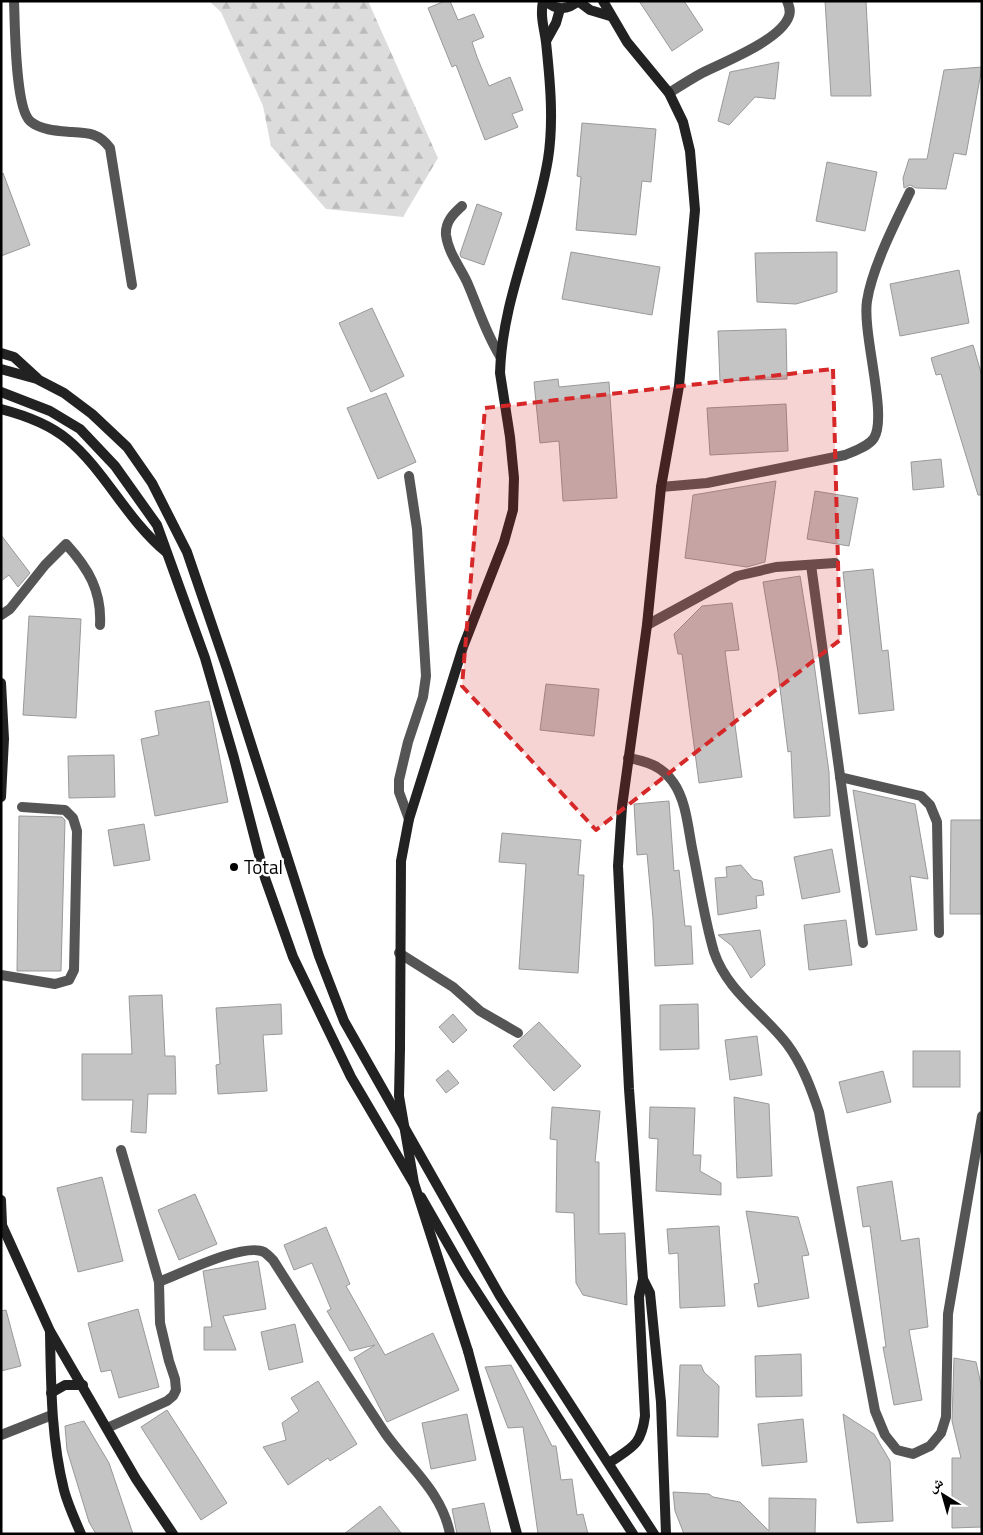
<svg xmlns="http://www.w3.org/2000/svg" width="983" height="1535" viewBox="0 0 983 1535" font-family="'Titillium Web','Noto Naskh Arabic',sans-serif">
<defs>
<pattern id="forest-firs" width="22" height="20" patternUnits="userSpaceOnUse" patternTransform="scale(1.25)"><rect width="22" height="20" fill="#dcdcdc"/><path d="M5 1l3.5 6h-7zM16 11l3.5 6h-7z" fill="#bbb"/></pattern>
</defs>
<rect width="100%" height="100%" fill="#fff"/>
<path fill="url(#forest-firs)" d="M209 1H368L438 158 403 217 326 209 271 146 263 106 221 12Z"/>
<g fill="#c4c4c4" stroke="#999">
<path d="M445 1H450L458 20 474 14 484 37 472 42 477 57 489 86 510 77 523 110 512 114 518 127 485 140 456 65 452 67 428 8Z"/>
<path d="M639 1H684L703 30 672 51Z"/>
<path d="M825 1H866L871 96H831Z"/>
<path d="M779 62 775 99 755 97 729 125 718 121 730 72Z"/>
<path d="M982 67 966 155 954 153 946 189 916 188 910 185 904 188 903 178 909 159H927L944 70Z"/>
<path d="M582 123 656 129 651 182 642 181 636 235 576 230 581 177 577 176Z"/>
<path d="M827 162 877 172 865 231 816 221Z"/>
<path d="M3 173 30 245 1 256V174Z"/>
<path d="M477 204 502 213 484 265 461 257 460 254Z"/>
<path d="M571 252 660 267 652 315 562 299Z"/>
<path d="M837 252V292L796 304 757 302 755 253Z"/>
<path d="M959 270 969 323 900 336 890 284Z"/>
<path d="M372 308 404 376 371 392 339 323Z"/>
<path d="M786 329 787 379 720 381 718 331Z"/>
<path d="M973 345 982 376V495H978L941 374 936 375 931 358Z"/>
<path d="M558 379 559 387 609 382 617 498 563 501 559 441 540 443 534 382Z"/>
<path d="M386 393 416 462 378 479 347 408Z"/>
<path d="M786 404 788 451 710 455 707 408Z"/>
<path d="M941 459 944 487 913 490 911 462Z"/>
<path d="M776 481 765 562 747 567 685 558 693 495Z"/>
<path d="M815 491 858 498 849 546 807 539Z"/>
<path d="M1 535 30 573 18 587 9 575 1 581Z"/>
<path d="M873 569 882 651 888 650 894 710 859 714 843 572Z"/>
<path d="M800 576 813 656 829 772 830 816 794 818 791 751 788 752 778 672 763 582Z"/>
<path d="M732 603 739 650 725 651 742 777 699 783 682 654H678L674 634 702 606Z"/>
<path d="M29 616 81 619 76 718 23 715Z"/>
<path d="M546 684 599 689 594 736 540 730Z"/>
<path d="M209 701 228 802 155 816 141 739 159 735 155 711Z"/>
<path d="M114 755 115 797 69 798 68 756Z"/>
<path d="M853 790 915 804 928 879 910 876 917 930 876 935Z"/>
<path d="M669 801 674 871 679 870 685 926H691L693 964 655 966 653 919 647 854 637 855 634 804Z"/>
<path d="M19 816 62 817 65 820 61 971H17Z"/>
<path d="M951 820H982V914H950Z"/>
<path d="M144 824 150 860 114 866 108 830Z"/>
<path d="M502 833 581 840 578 875H584L578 973 519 969 526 864 499 862Z"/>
<path d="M832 849 840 892 802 899 794 857Z"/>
<path d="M741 865 753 879 762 881 764 895 756 896 757 908 718 915 715 878 727 877 726 867Z"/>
<path d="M846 920 852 965 809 970 804 925Z"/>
<path d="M760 930 765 965 751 978 732 946 718 935Z"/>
<path d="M162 995 165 1056H175L176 1094H148L146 1133 131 1132 133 1100H82V1054H132L129 996Z"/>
<path d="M281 1004 282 1034 263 1035 267 1091 218 1094 216 1065 220 1064 216 1008Z"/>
<path d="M698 1004 699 1049 660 1050V1005Z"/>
<path d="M453 1014 467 1030 453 1043 439 1027Z"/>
<path d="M539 1022 581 1066 554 1091 513 1046Z"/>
<path d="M757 1036 762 1075 730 1080 725 1040Z"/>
<rect x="913" y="1051" width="47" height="36"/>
<path d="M448 1070 459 1083 446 1093 436 1080Z"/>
<path d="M883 1071 891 1102 847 1113 839 1082Z"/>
<path d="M734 1097 769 1104 772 1176 737 1178Z"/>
<path d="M552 1107 600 1111 595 1162H599V1234L625 1233 627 1305 583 1295 576 1283 574 1213 556 1212 557 1140 550 1139Z"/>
<path d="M650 1107 695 1108 693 1155H701L700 1171 721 1183V1195L656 1191 658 1139 649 1138Z"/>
<path d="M102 1177 123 1261 78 1272 57 1188Z"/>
<path d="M892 1181 901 1241 919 1238 928 1327 909 1330 922 1400 894 1405 883 1347H886L870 1226 863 1227 857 1187Z"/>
<path d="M195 1194 217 1244 179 1260 158 1210Z"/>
<path d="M746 1211 798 1217 809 1255 802 1256 809 1298 758 1307 754 1284 759 1283Z"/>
<path d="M719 1226 725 1306 680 1308 678 1253 669 1254 667 1229Z"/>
<path d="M326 1227 350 1284 346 1286 385 1355 433 1333 459 1390 387 1422 354 1358 375 1345 350 1351 327 1311 331 1309 312 1263 294 1270 284 1245Z"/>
<path d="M258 1261 266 1309 223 1316 236 1350H204V1327H212L203 1271Z"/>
<path d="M138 1309 159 1387 119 1398 111 1370 101 1372 88 1323Z"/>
<path d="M6 1310 21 1366 1 1371V1311Z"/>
<path d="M295 1324 303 1362 269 1370 261 1332Z"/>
<path d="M801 1354 802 1396 756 1397 755 1356Z"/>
<path d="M954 1358 976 1362 982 1389V1527L952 1528V1458H961L952 1421Z"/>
<path d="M511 1365 552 1446H556L561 1480 572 1479 577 1515 583 1514 588 1534H538L523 1427 508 1428 485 1367Z"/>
<path d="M680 1365H701L704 1372 719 1386 718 1437 677 1436Z"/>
<path d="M318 1381 357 1444 330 1461 328 1458 288 1485 263 1447 286 1440 282 1423 299 1411 291 1398Z"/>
<path d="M167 1410 227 1503 201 1520 141 1427Z"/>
<path d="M467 1414 476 1460 431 1469 422 1423Z"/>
<path d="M843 1414 874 1434 890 1461 893 1521 857 1523Z"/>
<path d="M803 1419 807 1462 762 1466 758 1424Z"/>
<path d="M84 1421 109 1463 133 1534H96L89 1522 67 1450 65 1426Z"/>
<path d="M673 1492 709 1494 713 1497 740 1502 769 1531V1498L816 1499 815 1534H684L675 1511Z"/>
<path d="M484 1503 491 1534H457L452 1509Z"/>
<path d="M380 1506 402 1534H344Z"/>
</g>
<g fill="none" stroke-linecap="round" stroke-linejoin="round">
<g stroke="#555" stroke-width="10">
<path d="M14 1C15 24 15 108 30 121 40 130 58 131 70 132 89 133 99 133 110 148L132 285"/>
<path d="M669 93C680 86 691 79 702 73 724 62 781 40 789 16 791 10 789 6 787 1"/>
<path d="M462 206C453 214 445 222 446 235 448 252 460 267 467 282 478 307 485 332 500 356"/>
<path d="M661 487 707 483 845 455C854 451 868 447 874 438 888 416 862 333 867 301 872 268 895 223 910 192"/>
<path d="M811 565 863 943"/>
<path d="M1 615 10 609 45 565 66 544C88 568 102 591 100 625"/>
<path d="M647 625 737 576 776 567 835 563"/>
<path d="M628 758C646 761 662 766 673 782 686 800 688 827 692 848 699 882 704 918 714 952 727 991 763 1013 787 1044 802 1064 811 1088 819 1112L875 1411 885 1435 897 1450 913 1454 930 1446 941 1433 946 1417 948 1314 982 1116"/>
<path d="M840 777 921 796 930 805 937 822 939 933"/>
<path d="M409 819 399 792V780L408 742 423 697 426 676 417 529 409 476"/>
<path d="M399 953 453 987 480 1011 518 1033"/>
<path d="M1 975 55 984 69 980 74 970 77 831 73 818 65 810 22 807"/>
<path d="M159 1282C180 1274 244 1242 264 1252 267 1254 271 1258 273 1260 310 1318 347 1376 385 1433 409 1467 442 1492 450 1534"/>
<path d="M107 1428 167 1401 173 1396 176 1390 175 1379 169 1361 160 1323 159 1282 121 1150"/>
<path d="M1 1435 52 1415"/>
</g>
<g stroke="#222" stroke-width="10">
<path d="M546 1C556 11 568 10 578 1"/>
<path d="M578 1 590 10 610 16"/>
<path d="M603 1 627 42 669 93 683 122 690 151 695 210 679 386 661 487 647 625 622 807 618 866 629 1089 643 1279 639 1297 645 1416C641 1446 632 1447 609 1463"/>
<path d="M546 41 556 23 560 9"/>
<path d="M1 353 14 357 37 378"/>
<path d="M1 369 37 379 64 393 92 414 127 447 152 483 187 552 227 669 319 956 344 1021 500 1296 654 1534"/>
<path d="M1 392 50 411 80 429 115 466 157 525 205 658 234 758 265 878 293 957 351 1077 414 1184"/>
<path d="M1 409C24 415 49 424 67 439 105 470 126 519 166 552"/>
<path d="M1 683 4 739 1 797"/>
<path d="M400 1049 401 861 409 819 463 647 504 542 513 510 514 478 510 437 500 373C502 299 536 232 548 159 554 121 550 80 546 42 544 27 540 17 543 1"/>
<path d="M421 1197 464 1272 633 1534"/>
<path d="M1 1200 2 1224"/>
<path d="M1 1223 50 1331 136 1479 173 1534"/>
<path d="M643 1279 650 1293 661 1402 666 1534"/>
<path d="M50 1332C51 1385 51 1438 64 1490 68 1505 75 1520 81 1534"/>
<path d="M468 1351 517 1534"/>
<path d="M51 1393 65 1385H83"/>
</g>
<path stroke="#222" stroke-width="10" d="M400 1049 399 1096 414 1183 468 1351"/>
</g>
<path fill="#d62828" fill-opacity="0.2" stroke="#d62828" stroke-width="4" stroke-dasharray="10 6" stroke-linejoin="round" d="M833 369 840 640 596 830 462 686 485 408Z"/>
<circle fill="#000" stroke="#fff" stroke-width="2" cx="234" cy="867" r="5"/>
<g text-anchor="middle" stroke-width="5" stroke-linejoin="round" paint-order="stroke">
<g font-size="19" fill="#000" stroke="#fff" text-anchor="start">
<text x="244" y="874">Total</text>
</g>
</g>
<rect width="983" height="1535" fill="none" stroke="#000000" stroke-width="5"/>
<g transform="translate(943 1495) rotate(323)" stroke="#ffffff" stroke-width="4" paint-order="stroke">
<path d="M0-4L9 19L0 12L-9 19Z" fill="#000000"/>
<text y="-8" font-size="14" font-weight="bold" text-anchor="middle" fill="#000000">ش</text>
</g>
</svg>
